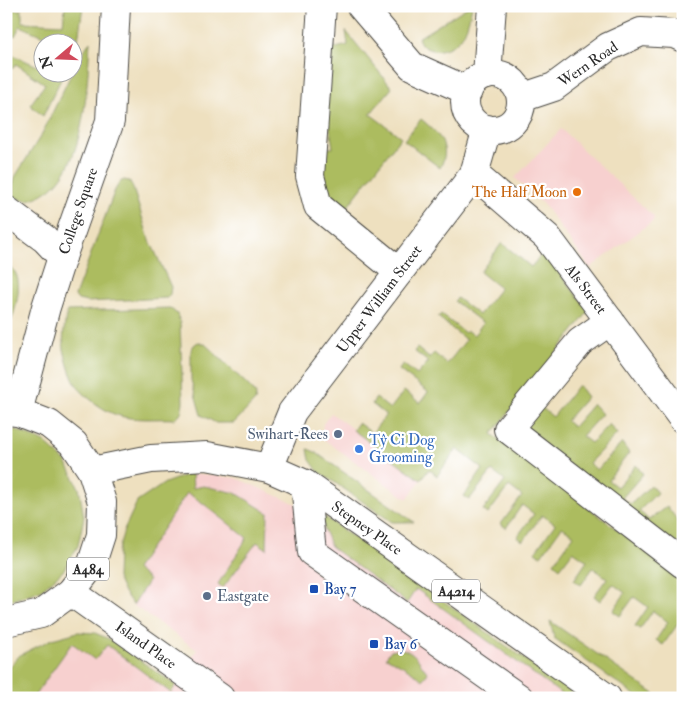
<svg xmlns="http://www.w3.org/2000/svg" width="689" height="704" viewBox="0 0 689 704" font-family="'IM FELL Double Pica',serif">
<rect width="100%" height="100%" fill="#fff"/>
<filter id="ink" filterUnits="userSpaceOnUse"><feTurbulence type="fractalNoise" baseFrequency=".02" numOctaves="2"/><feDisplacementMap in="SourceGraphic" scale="10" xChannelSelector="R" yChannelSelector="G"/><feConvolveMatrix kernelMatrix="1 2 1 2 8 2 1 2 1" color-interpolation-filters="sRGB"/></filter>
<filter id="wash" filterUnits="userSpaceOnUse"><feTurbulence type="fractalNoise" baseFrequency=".0096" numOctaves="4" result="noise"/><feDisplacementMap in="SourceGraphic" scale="20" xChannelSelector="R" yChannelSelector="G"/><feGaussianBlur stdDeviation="1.12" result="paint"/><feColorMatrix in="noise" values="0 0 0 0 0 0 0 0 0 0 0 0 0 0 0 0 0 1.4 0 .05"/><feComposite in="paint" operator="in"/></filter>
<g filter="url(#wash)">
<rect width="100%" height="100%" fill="#eee0bf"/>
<g fill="#f7d0cf">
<path d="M561 129 654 217 653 221 590 268 544 205 515 178Z"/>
<path d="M331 413 421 480 407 499 322 438 323 424Z"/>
<path d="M192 473 236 478 322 515 580 698H6V671L20 655 52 639 78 632 95 633 109 639 176 684 197 650 133 605 123 591 117 578 118 551 124 530 137 502 165 483Z"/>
</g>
<g fill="#acbc5f" stroke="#6c7445">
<path d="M65 6H83L78 40 73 52 72 42H57L20 26 15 36 6 32V9L22 10V22L63 24Z"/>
<path d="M469 6H472C470 15 468 25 464 33 457 47 435 57 422 45 420 43 419 40 418 38Z"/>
<path d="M346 31 392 88 370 114 401 137 342 214 326 197 319 148H333L329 122 326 118 332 46 336 48 348 45Z"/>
<path d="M90 41C87 84 86 171 43 194 32 200 25 202 14 197L13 186 15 177 43 132 76 64Z"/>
<path d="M6 52 42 68V72L64 73 43 116 30 105 45 84 16 64 12 69 6 65Z"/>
<path d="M421 119C438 133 452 146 440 168L404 140Z"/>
<path d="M124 180 129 181 132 185 148 236 171 287 170 294 167 298 87 302 78 300 75 296 115 190 120 182Z"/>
<path d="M502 243 531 267 542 254 550 261 589 311 492 434 683 580V617L663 645 656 640 668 622 653 611 640 629 635 626 648 607 634 597 620 616 613 611 625 593 613 584 600 601 594 596 607 578 593 568 581 585 574 580 587 561 573 551 560 568 554 563 574 535 562 527 541 556 535 552 555 524 542 515 523 541 517 537 534 514 522 505 506 528 501 524 522 496 509 486 488 514 483 510 505 481 492 471 469 500 464 496 483 469 457 449 437 476 429 469 421 480 353 430 358 423 372 433 386 415 372 404 376 398 390 409 404 391 420 403 428 392 399 370 403 364 417 375 428 362 414 351 417 348 429 358 434 353 447 364 466 340 438 317 441 314 465 333 467 331 474 335 483 323 454 301 457 298 479 315 500 288 480 272Z"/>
<path d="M6 264C9 266 13 269 15 272 24 287 13 319 6 333Z"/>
<path d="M170 308 177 314 180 322 183 402 181 413 174 419C158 418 132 421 117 415 103 411 79 393 73 379 69 370 66 359 64 349 62 337 65 323 67 311Z"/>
<path d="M198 342 205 344 252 389 256 395 255 401 234 423H216L201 415 191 380V350L194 345Z"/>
<path d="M578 385 587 397 566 421 573 427 593 404 602 414 582 436 591 443 609 424 617 434 589 463 597 470 622 443 629 453 608 480 617 487 636 465 643 474 622 498 631 504 651 485 657 493 639 511 649 520 667 506 683 528V541L676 547 523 430 542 408 553 417Z"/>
<path d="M6 430H17L44 442 66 462 79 488 84 517 78 546 63 571 41 590 13 600H6Z"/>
<path d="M308 449 315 452 414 522H392L318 471 310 460Z"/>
<path d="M192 473 193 488 204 486 236 493 268 513 267 549 257 542 223 588 218 584 247 538 200 501 187 493 136 569 149 580 133 605 123 591 117 578 118 551 124 530 137 502 165 483Z"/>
<path d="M322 515 580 698H567L416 589 407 603 331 547 324 530Z"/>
<path d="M550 621 660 698H639L554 638Z"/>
<path d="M78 632 95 633 109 639 176 685 171 693 107 645 95 660 72 643 33 698H6V671L20 655 52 639Z"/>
<path d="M400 649C416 650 418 662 428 673L422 680C412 670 399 664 386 657L391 650Z"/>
</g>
</g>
<g filter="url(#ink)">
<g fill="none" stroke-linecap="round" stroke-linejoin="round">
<defs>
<g id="minor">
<path d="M322 6 310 176 318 206 399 272"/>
<path d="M361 6 412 66 468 91"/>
<circle cx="493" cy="102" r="28"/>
<path d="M487 75 492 6"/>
<path d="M521 98 554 87 608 47 641 32 674 34 683 38"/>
<path d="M474 174 547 237 683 419"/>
<path d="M6 210 45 239 62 257"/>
<path d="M610 321 580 342 508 429 683 564"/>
<path d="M18 412 46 307 62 257 110 121 116 6"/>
<path d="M269 468 292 412 474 174 487 129"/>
<path d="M305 484 312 552 519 698"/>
<path d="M71 592 220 698"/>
</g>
<g id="major">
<path d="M6 411 18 412 49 424 74 444 92 471 102 502 101 535 91 566 71 592 41 614 6 622"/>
<path d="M92 471 151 459 207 456 269 468 305 484 607 698"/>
</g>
</defs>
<use href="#minor" stroke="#484641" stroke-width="30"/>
<use href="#major" stroke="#484641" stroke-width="30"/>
<use href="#minor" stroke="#fff" stroke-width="28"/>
<use href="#major" stroke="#fff" stroke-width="28"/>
</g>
</g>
<circle fill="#e8710a" stroke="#fff" stroke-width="2" cx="577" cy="192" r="5"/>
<g fill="#5c6f8a" stroke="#fff" stroke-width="2">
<circle cx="338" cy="434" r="5"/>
<circle cx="207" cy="596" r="5"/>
</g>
<circle fill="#3f7fe0" stroke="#fff" stroke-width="2" cx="359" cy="449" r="5"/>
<g fill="#1a4fb4" stroke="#fff" stroke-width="2">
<rect x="309" y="584" width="10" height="10" rx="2.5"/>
<rect x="369" y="639" width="10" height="10" rx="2.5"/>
</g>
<g text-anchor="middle" stroke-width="4.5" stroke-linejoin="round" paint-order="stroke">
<g fill="#fff" stroke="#6b6b6b" stroke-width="1">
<rect x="67" y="557.5" width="42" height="23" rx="4"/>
<rect x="432" y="579.5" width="48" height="23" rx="4"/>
</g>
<g font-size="14" font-weight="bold" fill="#2b2b2b">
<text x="88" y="574">A484</text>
<text x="456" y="596">A4214</text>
</g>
<g font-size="15" fill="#2b2b2b" stroke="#fff">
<text transform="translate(588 64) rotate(-34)" y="5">Wern Road</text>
<text transform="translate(78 211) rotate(-71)" y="5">College Square</text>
<text transform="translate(586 289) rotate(53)" y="5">Als Street</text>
<text transform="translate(379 299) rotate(-53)" y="5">Upper William Street</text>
<text transform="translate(367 528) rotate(35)" y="5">Stepney Place</text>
<text transform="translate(146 645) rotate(35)" y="5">Island Place</text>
</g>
<g font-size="15" fill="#c56008" stroke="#fff" text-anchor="end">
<text x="567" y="197">The Half Moon</text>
</g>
<g font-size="15" fill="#4e5e75" stroke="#fff" text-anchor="end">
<text x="328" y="439">Swihart-Rees</text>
<text x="217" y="601" text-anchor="start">Eastgate</text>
</g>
<g font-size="15" fill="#366cbe" stroke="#fff" text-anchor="start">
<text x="369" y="445">Tŷ Ci Dog<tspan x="369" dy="17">Grooming</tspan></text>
</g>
<g font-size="15" fill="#164399" stroke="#fff" text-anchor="start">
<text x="324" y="594">Bay 7</text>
<text x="384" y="649">Bay 6</text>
</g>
</g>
<rect width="689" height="704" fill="none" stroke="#fff" stroke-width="25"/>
<g transform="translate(58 58) rotate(251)"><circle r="24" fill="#ffffff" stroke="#aaaaaa"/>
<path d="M0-4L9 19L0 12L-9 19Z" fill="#d1495b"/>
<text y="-8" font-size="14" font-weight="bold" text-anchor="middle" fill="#2b2b2b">N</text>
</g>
</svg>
